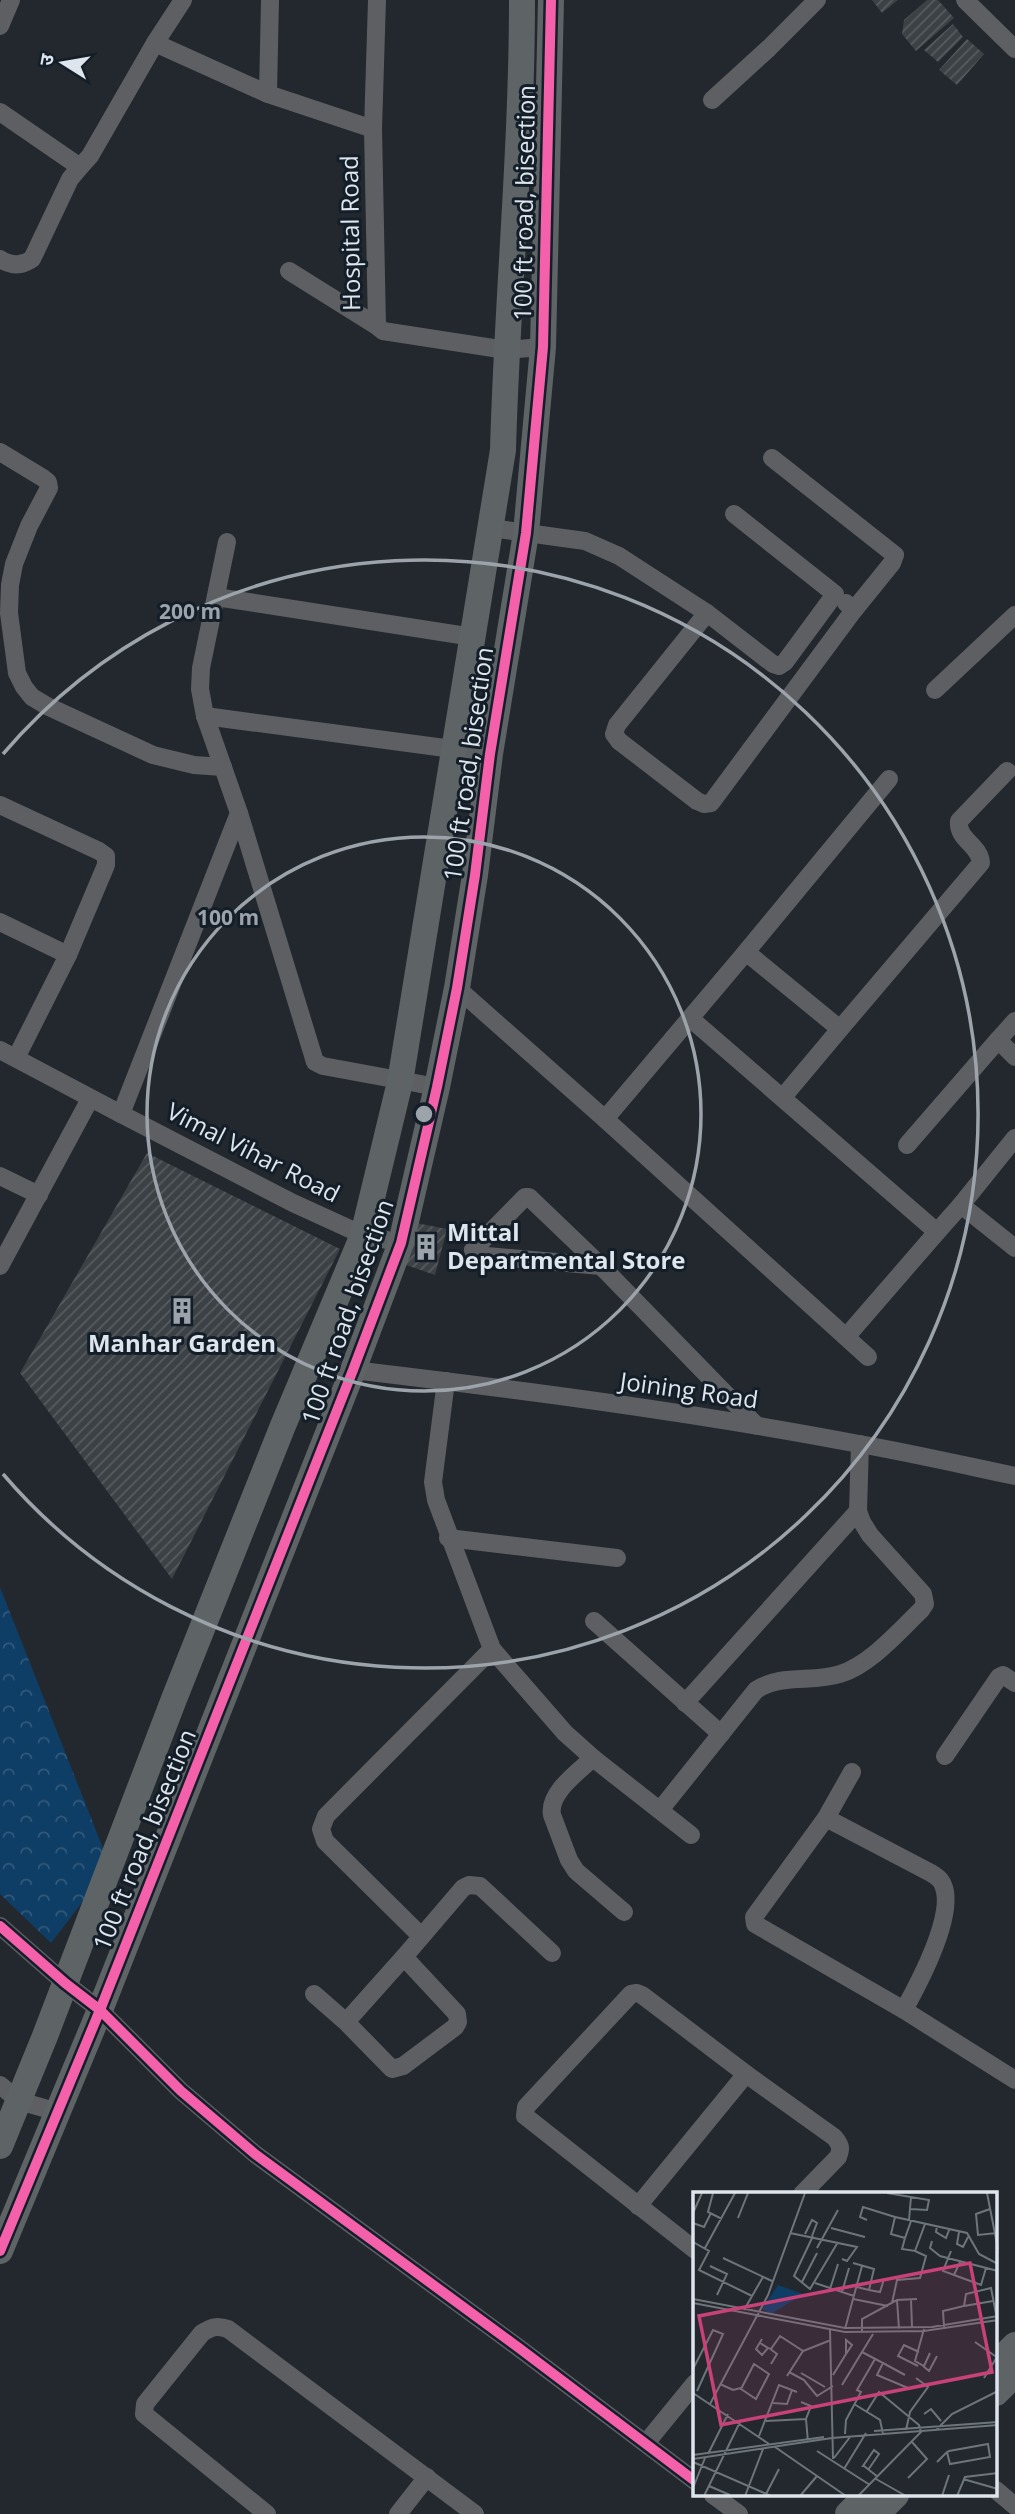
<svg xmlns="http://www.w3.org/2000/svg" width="1015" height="2514" viewBox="0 0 1015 2514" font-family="'Open Sans','Noto Sans Devanagari',sans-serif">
<defs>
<pattern id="forest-crowns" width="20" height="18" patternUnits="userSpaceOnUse" patternTransform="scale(1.75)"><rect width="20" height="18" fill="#0e3d65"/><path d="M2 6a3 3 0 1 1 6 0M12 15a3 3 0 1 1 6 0" fill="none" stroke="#31597b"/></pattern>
<pattern id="building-hatch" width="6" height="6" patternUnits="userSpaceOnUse" patternTransform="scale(1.75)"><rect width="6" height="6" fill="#3c4146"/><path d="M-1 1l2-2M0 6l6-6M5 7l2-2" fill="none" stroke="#585c61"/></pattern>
</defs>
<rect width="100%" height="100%" fill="#22282e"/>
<path fill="url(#forest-crowns)" d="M0 1587 110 1866 51 1943 0 1894Z"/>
<g fill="url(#building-hatch)">
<path d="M872 0H898L882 13Z"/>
<path d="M927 0H938L954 18 916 51 902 34 904 20Z"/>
<path d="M953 24 963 37 938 62 924 50Z"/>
<path d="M967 39 984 54 957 85 939 70Z"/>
<path d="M147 1153 340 1249 172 1579 20 1373Z"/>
<path d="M416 1223 447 1229 435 1275 406 1265Z"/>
</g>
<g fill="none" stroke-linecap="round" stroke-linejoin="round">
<g stroke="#5d5f63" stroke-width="18">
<path d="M270 0 268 94 373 129 377 326 383 331 506 350 543 347"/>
<path d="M965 0 1015 49"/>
<path d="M0 26 11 0"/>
<path d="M155 43 268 94"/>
<path d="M712 100 769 48 817 0"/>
<path d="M0 112 80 167 70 179 32 259C22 266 11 266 0 259"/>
<path d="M373 129 377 0"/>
<path d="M80 167 90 156 155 43 183 0"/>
<path d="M289 271 377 326"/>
<path d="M0 452 43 478 48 482 49 488 29 526 14 564 10 585 9 613 17 673 24 687 32 697 47 706 153 755 194 765 223 767"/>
<path d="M772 458 895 555 892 563 854 610 846 603"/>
<path d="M491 528 585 541 619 556 707 613 773 664 779 666 785 662 835 594 734 514"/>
<path d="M227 542 201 668 200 689 205 716 490 754"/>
<path d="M216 597 473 637"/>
<path d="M707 613 617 725 614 734 619 741 697 801 704 804 711 803 854 610"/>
<path d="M935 690 1015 615"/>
<path d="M205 716 239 813 315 1062 323 1066 437 1087"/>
<path d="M0 805 99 851 106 856V865L68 955"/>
<path d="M0 922 68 955 16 1058"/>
<path d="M746 952 889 779"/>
<path d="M457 988 605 1119 746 952 840 1029 981 863C980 845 957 840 959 821L1007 771"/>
<path d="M691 1019 937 1232 961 1205 1015 1248"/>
<path d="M1015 1021 998 1040 1015 1057"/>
<path d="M0 1050 121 1114 239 813"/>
<path d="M783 1097 840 1029"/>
<path d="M121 1114 293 1203 363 1235 401 1243"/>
<path d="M605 1119 868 1357"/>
<path d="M907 1145 998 1040"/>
<path d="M0 1176 39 1195"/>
<path d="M961 1205 1015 1138"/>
<path d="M0 1266 90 1099"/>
<path d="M601 1266 475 1255 473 1250 525 1197H529L601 1266 757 1426"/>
<path d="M846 1337 937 1232"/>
<path d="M353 1370C522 1390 692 1412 859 1444 911 1453 963 1465 1015 1476"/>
<path d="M446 1381 433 1482 436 1500 492 1649 565 1733 593 1758 691 1835"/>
<path d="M448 1538 617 1558"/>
<path d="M594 1621 721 1734"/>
<path d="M685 1703 858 1511"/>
<path d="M945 1756 999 1677 1003 1675 1015 1683"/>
<path d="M593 1758C578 1772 548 1793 552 1815L569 1860 576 1871 624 1912"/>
<path d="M852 1772 826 1818 754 1917 755 1924 904 2010 1015 2080"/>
<path d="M660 1810 756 1690C782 1673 812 1683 840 1674 870 1665 899 1631 921 1610L925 1604 923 1594 870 1535 862 1522 858 1511 860 1444"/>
<path d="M826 1818 931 1873C936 1876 941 1879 943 1885 956 1914 919 1983 904 2010"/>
<path d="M0 1926 65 1983 100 2010 181 2091 255 2154 519 2348 695 2481"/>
<path d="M421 1936 325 1841 321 1829 326 1816 492 1649"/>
<path d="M404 1957 463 1888 469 1885 480 1886 552 1953"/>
<path d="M314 1994 346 2022 392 2069 403 2066 455 2027 458 2022 457 2014 404 1957 346 2022"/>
<path d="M0 2085 19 2101 58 2112"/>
<path d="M638 2206 746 2074"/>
<path d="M695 2250 525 2116 526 2107 631 1994 637 1993 642 1995 746 2074 834 2137C840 2144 842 2148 838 2157L802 2194"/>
<path d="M646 2443 695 2383"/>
<path d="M996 2490 1015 2506"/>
<path d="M713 2495 739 2514"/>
<path d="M267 2514 144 2414 145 2404 202 2333C212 2327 217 2325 228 2329L475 2514"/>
<path d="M398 2514 427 2477"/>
</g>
<g stroke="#5e6365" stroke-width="26">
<path d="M0 2146 45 2036 174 1699 282 1428 363 1235 400 1082 503 450C507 300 522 150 522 0"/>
<path d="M0 2251 100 2010 353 1370 401 1243 437 1087 457 988 475 875 490 754 526 533 543 347 551 0"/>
<path d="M996 2364 1015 2345"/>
<path d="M996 2393 1015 2374"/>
<path d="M848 2514 867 2495"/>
<path d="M877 2514 896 2495"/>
</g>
<defs>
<g id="cycleway">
<path d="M0 1926 65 1983 100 2010 181 2091 255 2154 519 2348 695 2481"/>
<path d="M0 2251 100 2010 353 1370 401 1243 437 1087 457 988 475 875 490 754 526 533 543 347 551 0"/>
</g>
</defs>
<use href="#cycleway" stroke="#141e29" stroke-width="15"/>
<use href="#cycleway" stroke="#f560ab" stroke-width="10"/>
</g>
<g fill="none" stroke="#9ca3aa" stroke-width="3.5">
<circle cx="424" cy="1114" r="277"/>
<path d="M3 754A554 554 0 1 1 3 1474"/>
</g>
<defs>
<symbol id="building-bare" viewBox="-9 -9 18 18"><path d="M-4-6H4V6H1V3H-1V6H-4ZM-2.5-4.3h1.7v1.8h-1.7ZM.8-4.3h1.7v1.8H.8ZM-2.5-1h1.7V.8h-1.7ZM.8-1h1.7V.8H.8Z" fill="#9ca3aa" stroke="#141e29" stroke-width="2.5" paint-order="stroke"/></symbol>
</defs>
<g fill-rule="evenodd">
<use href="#building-bare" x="407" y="1228" width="38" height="38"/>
<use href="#building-bare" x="163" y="1292" width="38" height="38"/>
</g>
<g text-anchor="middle" stroke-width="6" stroke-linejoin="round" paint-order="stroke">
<g font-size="24" fill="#dee5ed" stroke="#141e29">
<text transform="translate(525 203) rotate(-89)" y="8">100 ft road, bisection</text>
<text transform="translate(351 233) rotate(-91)" y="8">Hospital Road</text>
<text transform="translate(469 764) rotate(-82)" y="8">100 ft road, bisection</text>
<text transform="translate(253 1153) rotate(27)" y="8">Vimal Vihar Road</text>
<text transform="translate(348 1312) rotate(-71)" y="8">100 ft road, bisection</text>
<text transform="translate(689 1391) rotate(8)" y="8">Joining Road</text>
<text transform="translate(145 1840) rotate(-68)" y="8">100 ft road, bisection</text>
</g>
<g font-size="24" font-weight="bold" fill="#dee5ed" stroke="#141e29" text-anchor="start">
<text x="447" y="1241">Mittal<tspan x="447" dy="28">Departmental Store</tspan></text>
<text x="182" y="1352" text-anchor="middle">Manhar Garden</text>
</g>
</g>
<g transform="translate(693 2192)">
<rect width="304" height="304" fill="#22282e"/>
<path d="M85 93 110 102 78 122 69 117Z" fill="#0e3d65"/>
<path fill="none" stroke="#6d747a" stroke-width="2" d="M20 1 15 20 29 27M194 1 236 8 234 18 217 17M294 1 305 57M297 17 283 22 285 43 304 41M0 21 9 1M45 26 55 1M174 28 167 25 170 15 202 25M216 28 218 5M218 29 212 46 198 42 202 25 274 41 286 62 305 72M0 31 11 35 18 21M244 34 243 40 253 46 256 38M138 36 172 45M266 40 264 52 270 55 275 45M97 41 164 55 154 69 149 67M112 42 119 28 124 31 119 44M120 44 101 84 117 97 145 50M212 46 209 57 222 59 232 32M239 49 237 56 247 64 305 79M0 50 16 59 6 78 59 104M12 56 42 1M124 56 145 18M258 59 250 79 261 83 267 70M30 66 79 89M160 71 181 77 176 98 164 95M17 74 34 82 24 103M169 74 160 107 195 114M261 83 288 93 293 76M109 90 124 61M122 91 161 104M137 97 145 72M176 98 187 100 191 87M149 100 156 76M0 107 152 136 239 135 305 124M218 107 219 135M0 111 152 140 231 139 305 128M199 111 204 88 227 86 233 64 222 59M271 114 300 109M51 118 70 85M251 135 250 119 271 114 273 102 298 96 304 127M152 137 160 107M206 137 204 108 224 107M231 137 222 169 231 174 237 161M137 138 140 267M169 139V127L204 108M180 142 169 160 190 171 184 183 215 196M282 150 305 166M67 151 75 156 69 163 63 157 69 147M76 156 84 162 78 172M78 157 87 144 110 159M190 171 212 183M61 172 76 182 63 207 48 197ZM225 174 205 164 211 153 226 160M230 174 236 179 244 164M0 177 20 138 30 142 4 199M96 180 111 188 124 204 140 194M108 181 132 195M140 183 153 162 159 153 153 148V162M94 184 110 159 138 148M291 186 304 165M27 192 40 198 48 196M149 193 169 160M0 201 76 252M108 210 118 214 113 227 115 250M80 211 94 212 99 198M17 212 75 103 112 1M161 212 187 228 190 242M231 222 238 217 248 229M73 229 113 227M244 237 259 222 305 199M213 238 217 220 235 195 223 186M181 239 305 230M152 242 153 228 168 200 164 198 182 167M66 244 86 193 104 200M82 255 153 304M124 259 177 293M15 262 35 222M0 263 131 245M141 266 157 245M0 267 139 246 305 233M0 270 78 304M244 270 254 260 256 259 295 252 297 265 257 272 254 260M151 277 173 241M175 278 186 262 181 258 170 274H171L185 285M215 286 234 267 219 250M183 287 213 304M270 287 305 297M16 294 37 303M0 296 12 266M73 302 86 277M11 304 47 230M52 304 70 257M107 304 124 284M165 304 228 240 226 233 186 200 174 219M249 304 256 283M264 304 272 285 305 281"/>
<path fill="#c84178" fill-opacity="0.15" stroke="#c84178" stroke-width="3.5" d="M277 71 299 180 28 233 6 124Z"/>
<rect width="304" height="304" fill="none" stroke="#dee5ed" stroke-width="3.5"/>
</g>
<circle cx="424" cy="1114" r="10" fill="#9ca3aa" stroke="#141e29" stroke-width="3.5"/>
<g font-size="21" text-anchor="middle" font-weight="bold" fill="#9ca3aa" stroke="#141e29" stroke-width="6" stroke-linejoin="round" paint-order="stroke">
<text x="190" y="619">200 m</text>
<text x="228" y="925">100 m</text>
</g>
<g transform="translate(63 63) rotate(281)" stroke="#141e29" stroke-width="5" paint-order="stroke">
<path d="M0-5L12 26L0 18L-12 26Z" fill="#dee5ed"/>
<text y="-10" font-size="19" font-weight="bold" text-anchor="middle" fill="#dee5ed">उ</text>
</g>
</svg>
